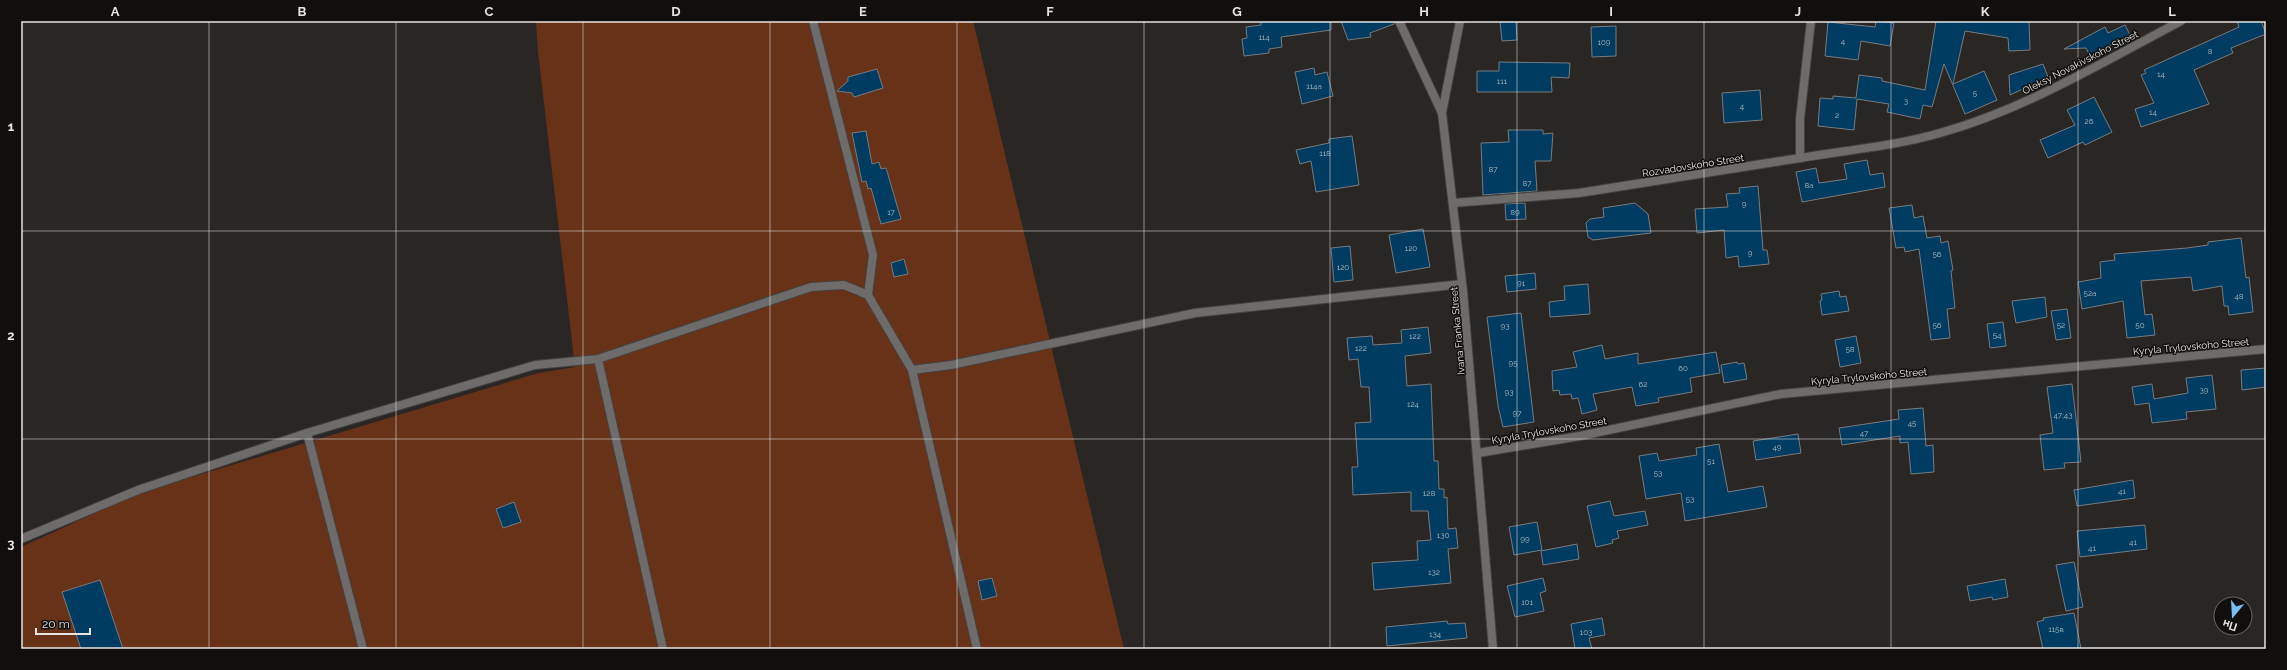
<svg xmlns="http://www.w3.org/2000/svg" width="2287" height="670" viewBox="0 0 2287 670" font-family="Raleway,sans-serif">
<rect width="100%" height="100%" fill="#2a2624"/>
<path fill="#683219" d="M536 21H973L1124 649H21V547L139 493 538 373 575 367 538 52Z"/>
<g fill="#003c61" stroke="#777b7f">
<path d="M1261 21H1331V30L1281 37 1282 47 1269 49V53L1244 56 1242 39 1247 38 1246 27 1261 25Z"/>
<path d="M1341 21H1394V24L1370 33 1371 37 1348 40Z"/>
<path d="M1500 21H1516L1517 40 1502 41Z"/>
<path d="M1876 21 1894 23 1890 46 1861 41 1858 60 1825 56 1828 22 1875 27Z"/>
<path d="M1936 21H2029L2030 50 2009 51 2008 38 1965 31 1953 84 1984 71 1997 100 1965 114 1944 64 1932 107 1923 105 1920 119 1887 112 1889 104 1857 99 1854 130 1818 126 1820 98 1833 99V96L1856 98 1859 75 1882 78V81L1925 90Z"/>
<path d="M2237 21H2261L2266 34 2231 48 2233 53 2194 70 2209 104 2141 127 2135 109 2154 103 2141 75 2146 73 2144 70 2239 27Z"/>
<path d="M2125 25 2130 35 2090 56 2086 48 2064 49 2105 27 2108 33Z"/>
<path d="M1616 26V56L1592 57 1591 27Z"/>
<path d="M1499 62 1570 63 1569 78 1551 77 1552 92H1477V71H1499Z"/>
<path d="M2043 64 2048 77 2010 95 2009 75Z"/>
<path d="M1314 68 1315 75 1327 72 1333 96 1302 104 1295 72Z"/>
<path d="M877 69 883 88 854 97 852 93 837 91 848 81V77Z"/>
<path d="M1760 90 1762 120 1724 123 1722 93Z"/>
<path d="M2094 97 2112 132 2085 145 2083 142 2048 158 2040 140 2075 125 2067 110Z"/>
<path d="M1508 130H1543V134L1553 133 1551 161H1535L1537 191 1483 195 1481 143 1509 142Z"/>
<path d="M866 131 872 164 879 162 881 169 886 168 901 219 881 224 871 188 868 189 866 181 862 182 852 133Z"/>
<path d="M1352 136 1359 185 1316 192 1311 161 1300 164 1296 150 1329 143V139Z"/>
<path d="M1867 160 1870 175 1883 173 1885 187 1802 202 1796 172 1816 168 1819 183 1847 179 1844 164Z"/>
<path d="M1758 186 1763 250H1767L1769 264 1739 267 1738 256 1726 258 1724 230 1697 233 1695 209 1728 207 1726 194 1740 193 1739 188Z"/>
<path d="M1525 203 1526 219 1506 220 1505 204Z"/>
<path d="M1635 203 1648 214 1651 233 1593 240 1588 237 1586 223 1590 219 1604 217 1603 208Z"/>
<path d="M1912 205 1914 218 1923 216 1927 238 1940 236 1941 243 1948 241 1953 270 1951 271 1955 308 1947 309 1950 338 1931 340 1919 249 1905 252 1904 247 1896 248 1889 208Z"/>
<path d="M1423 229 1430 267 1396 273 1389 235Z"/>
<path d="M2241 238 2246 278 2249 277 2253 312 2229 315 2228 306H2224L2222 286 2193 291 2191 277 2141 281 2145 315 2152 314 2155 335 2127 338 2123 301 2082 309 2078 282 2101 278 2100 262 2115 260 2114 254 2187 248 2208 245V242Z"/>
<path d="M1350 246 1353 280 1334 282 1331 248Z"/>
<path d="M904 259 908 274 894 277 891 263Z"/>
<path d="M1535 273 1536 289 1507 292 1505 276Z"/>
<path d="M1588 284 1590 314 1550 317 1549 302 1565 300 1564 286Z"/>
<path d="M1839 291 1840 297 1846 296 1849 311 1822 315 1820 301 1822 300 1821 294Z"/>
<path d="M2045 297 2047 317 2016 323 2012 301Z"/>
<path d="M2067 309 2071 338 2056 340 2051 311Z"/>
<path d="M1521 313 1534 422 1503 427 1498 406 1487 317Z"/>
<path d="M2003 322 2006 346 1990 348 1987 324Z"/>
<path d="M1428 327 1431 353 1405 356 1407 386 1431 384 1434 461H1438L1439 489H1444V498L1447 497 1448 529 1456 528 1458 548 1448 549 1451 583 1374 590 1372 563 1418 560 1417 541 1431 540 1428 511H1411V492L1353 495 1352 467H1358L1355 423 1371 422 1369 387H1361L1358 359 1349 360 1347 338 1372 336 1373 345 1402 343 1401 330Z"/>
<path d="M1856 336 1861 363 1840 367 1835 340Z"/>
<path d="M1602 345 1605 359 1638 353V364L1716 352 1720 373 1690 378 1692 392 1658 398 1659 402 1636 406 1632 387 1593 394 1597 410 1582 414 1578 398 1572 399 1571 394 1560 395 1559 390 1553 391 1552 371 1577 367 1573 352Z"/>
<path d="M1737 362 1738 364 1744 363 1747 379 1724 383 1721 365Z"/>
<path d="M2266 368V387L2242 390 2241 370Z"/>
<path d="M2212 375 2216 409 2186 412 2187 419 2152 423 2149 403 2135 405 2132 387 2152 384 2154 399 2188 393 2186 378Z"/>
<path d="M2072 384 2081 462 2064 463 2065 468 2044 470 2040 435 2053 433 2047 387Z"/>
<path d="M1923 408 1926 446 1933 445 1934 472 1911 474 1908 442 1900 443V436L1842 445 1839 428 1899 419 1898 410Z"/>
<path d="M1798 434 1801 453 1756 460 1753 441Z"/>
<path d="M1719 444 1728 492 1763 486 1767 507 1685 521 1681 493 1646 499 1639 456 1657 453 1659 461 1697 455 1696 448Z"/>
<path d="M2133 480 2135 498 2077 506 2074 490Z"/>
<path d="M1610 501 1614 516 1645 511 1648 525 1617 531 1619 538 1612 540 1613 543 1596 547 1587 506Z"/>
<path d="M514 502 521 522 503 528 496 509Z"/>
<path d="M1537 522 1542 550 1514 555 1509 527Z"/>
<path d="M2145 525 2147 549 2080 557 2077 531Z"/>
<path d="M1577 544 1579 559 1543 565 1541 551Z"/>
<path d="M2074 562 2083 607 2066 611 2056 565Z"/>
<path d="M992 578 997 596 982 600 978 581Z"/>
<path d="M1543 578 1546 591 1540 593 1544 611 1515 617 1507 586Z"/>
<path d="M2005 579 2008 597 1993 600 1992 597 1970 601 1967 586Z"/>
<path d="M100 580 123 649H81L62 592Z"/>
<path d="M2074 613 2081 649H2043L2037 622 2044 620 2043 618Z"/>
<path d="M1602 618 1605 635 1589 638 1592 649H1575L1571 624Z"/>
<path d="M1447 621 1448 624 1465 623 1467 638 1387 646 1386 627Z"/>
</g>
<g fill="none" stroke-linecap="round" stroke-linejoin="round">
<defs>
<g id="service">
<path d="M813 21 873 255 868 295"/>
<path d="M598 359 663 649"/>
<path d="M912 370 977 649"/>
<path d="M307 433 363 649"/>
<path d="M21 539 138 490 307 433 535 365 598 359 811 287 844 285 868 295 912 370 951 365 1195 313 1462 284"/>
</g>
<g id="minor">
<path d="M1800 158C1847 150 1895 146 1940 133 2026 109 2103 62 2181 21"/>
<path d="M1453 203 1579 193 1800 158V119L1811 21"/>
<path d="M1478 453 1580 436 1781 394 2266 349"/>
</g>
<g id="tertiary">
<path d="M1399 21 1442 113 1463 291 1493 649"/>
<path d="M1442 113 1460 21"/>
</g>
</defs>
<use href="#service" stroke="#44413f" stroke-width="10"/>
<use href="#minor" stroke="#44413f" stroke-width="10"/>
<use href="#tertiary" stroke="#44413f" stroke-width="10"/>
<use href="#service" stroke="#6e6c6b" stroke-width="8"/>
<use href="#minor" stroke="#6e6c6b" stroke-width="8"/>
<use href="#tertiary" stroke="#6e6c6b" stroke-width="8"/>
</g>
<path fill="none" stroke="#e7e4e3" stroke-width="1" stroke-opacity="0.55" d="M209 21V649M396 21V649M583 21V649M770 21V649M957 21V649M1144 21V649M1330 21V649M1517 21V649M1704 21V649M1891 21V649M2078 21V649M21 231H2266M21 439H2266"/>
<g text-anchor="middle" stroke-width="3" stroke-linejoin="round" paint-order="stroke">
<g font-size="8" fill="#adbac2">
<text x="1264" y="40">114</text>
<text x="1843" y="44">4</text>
<text x="1604" y="45">109</text>
<text x="2210" y="54">8</text>
<text x="2161" y="77">14</text>
<text x="1502" y="84">111</text>
<text x="1314" y="89">114а</text>
<text x="1975" y="96">5</text>
<text x="1906" y="104">3</text>
<text x="1742" y="109">4</text>
<text x="2153" y="115">14</text>
<text x="1837" y="118">2</text>
<text x="2089" y="124">26</text>
<text x="1325" y="156">118</text>
<text x="1493" y="172">87</text>
<text x="1527" y="186">87</text>
<text x="1809" y="188">8а</text>
<text x="1744" y="207">9</text>
<text x="891" y="215">17</text>
<text x="1515" y="215">89</text>
<text x="1411" y="251">120</text>
<text x="1750" y="256">9</text>
<text x="1937" y="257">56</text>
<text x="1343" y="270">120</text>
<text x="1521" y="286">91</text>
<text x="2090" y="296">52а</text>
<text x="2239" y="299">48</text>
<text x="1937" y="328">56</text>
<text x="2061" y="328">52</text>
<text x="2140" y="328">50</text>
<text x="1505" y="329">93</text>
<text x="1997" y="338">54</text>
<text x="1415" y="339">122</text>
<text x="1361" y="351">122</text>
<text x="1850" y="352">58</text>
<text x="1513" y="366">95</text>
<text x="1683" y="371">60</text>
<text x="1643" y="387">62</text>
<text x="2204" y="393">39</text>
<text x="1509" y="395">93</text>
<text x="1413" y="407">124</text>
<text x="1517" y="416">97</text>
<text x="2063" y="418">47;43</text>
<text x="1912" y="426">45</text>
<text x="1864" y="436">47</text>
<text x="1777" y="450">49</text>
<text x="1711" y="464">51</text>
<text x="1658" y="476">53</text>
<text x="2122" y="494">41</text>
<text x="1429" y="496">128</text>
<text x="1690" y="502">53</text>
<text x="1443" y="538">130</text>
<text x="1525" y="542">99</text>
<text x="2133" y="545">41</text>
<text x="2092" y="551">41</text>
<text x="1434" y="575">132</text>
<text x="1527" y="605">101</text>
<text x="2056" y="632">115в</text>
<text x="1586" y="635">103</text>
<text x="1435" y="637">134</text>
</g>
<g font-size="10" fill="#e7e4e3" stroke="#110f0e">
<text transform="translate(2080 62) rotate(-27)" y="4">Oleksy Novakivskoho Street</text>
<text transform="translate(1693 165) rotate(-9)" y="4">Rozvadovskoho Street</text>
<text transform="translate(1457 331) rotate(-95)" y="4">Ivana Franka Street</text>
<text transform="translate(2191 346) rotate(-5)" y="4">Kyryla Trylovskoho Street</text>
<text transform="translate(1869 376) rotate(-5)" y="4">Kyryla Trylovskoho Street</text>
<text transform="translate(1549 430) rotate(-10)" y="4">Kyryla Trylovskoho Street</text>
</g>
</g>
<rect width="2287" height="670" fill="none" stroke="#110f0e" stroke-width="44"/>
<g transform="translate(2233 616) rotate(198)"><circle r="19" fill="#110f0e" stroke="#676463"/>
<path d="M0-3L7 15L0 10L-7 15Z" fill="#78bff7"/>
<text y="-6" font-size="11" font-weight="bold" text-anchor="middle" fill="#e7e4e3">Пн</text>
</g>
<path d="M36 628v6h54v-6" fill="none" stroke="#e7e4e3" stroke-width="2"/>
<text x="42" y="628" font-size="12" fill="#e7e4e3" stroke="#110f0e" stroke-width="3" paint-order="stroke">20 m</text>
<rect x="22" y="22" width="2243" height="626" fill="none" stroke="#e7e4e3" stroke-width="1.5"/>
<g font-size="13" text-anchor="middle" font-weight="bold" fill="#e7e4e3">
<text x="115" y="16">A</text>
<text x="302" y="16">B</text>
<text x="489" y="16">C</text>
<text x="676" y="16">D</text>
<text x="863" y="16">E</text>
<text x="1050" y="16">F</text>
<text x="1237" y="16">G</text>
<text x="1424" y="16">H</text>
<text x="1611" y="16">I</text>
<text x="1798" y="16">J</text>
<text x="1985" y="16">K</text>
<text x="2172" y="16">L</text>
<text x="11" y="131">1</text>
<text x="11" y="340">2</text>
<text x="11" y="548">3</text>
</g>
</svg>
